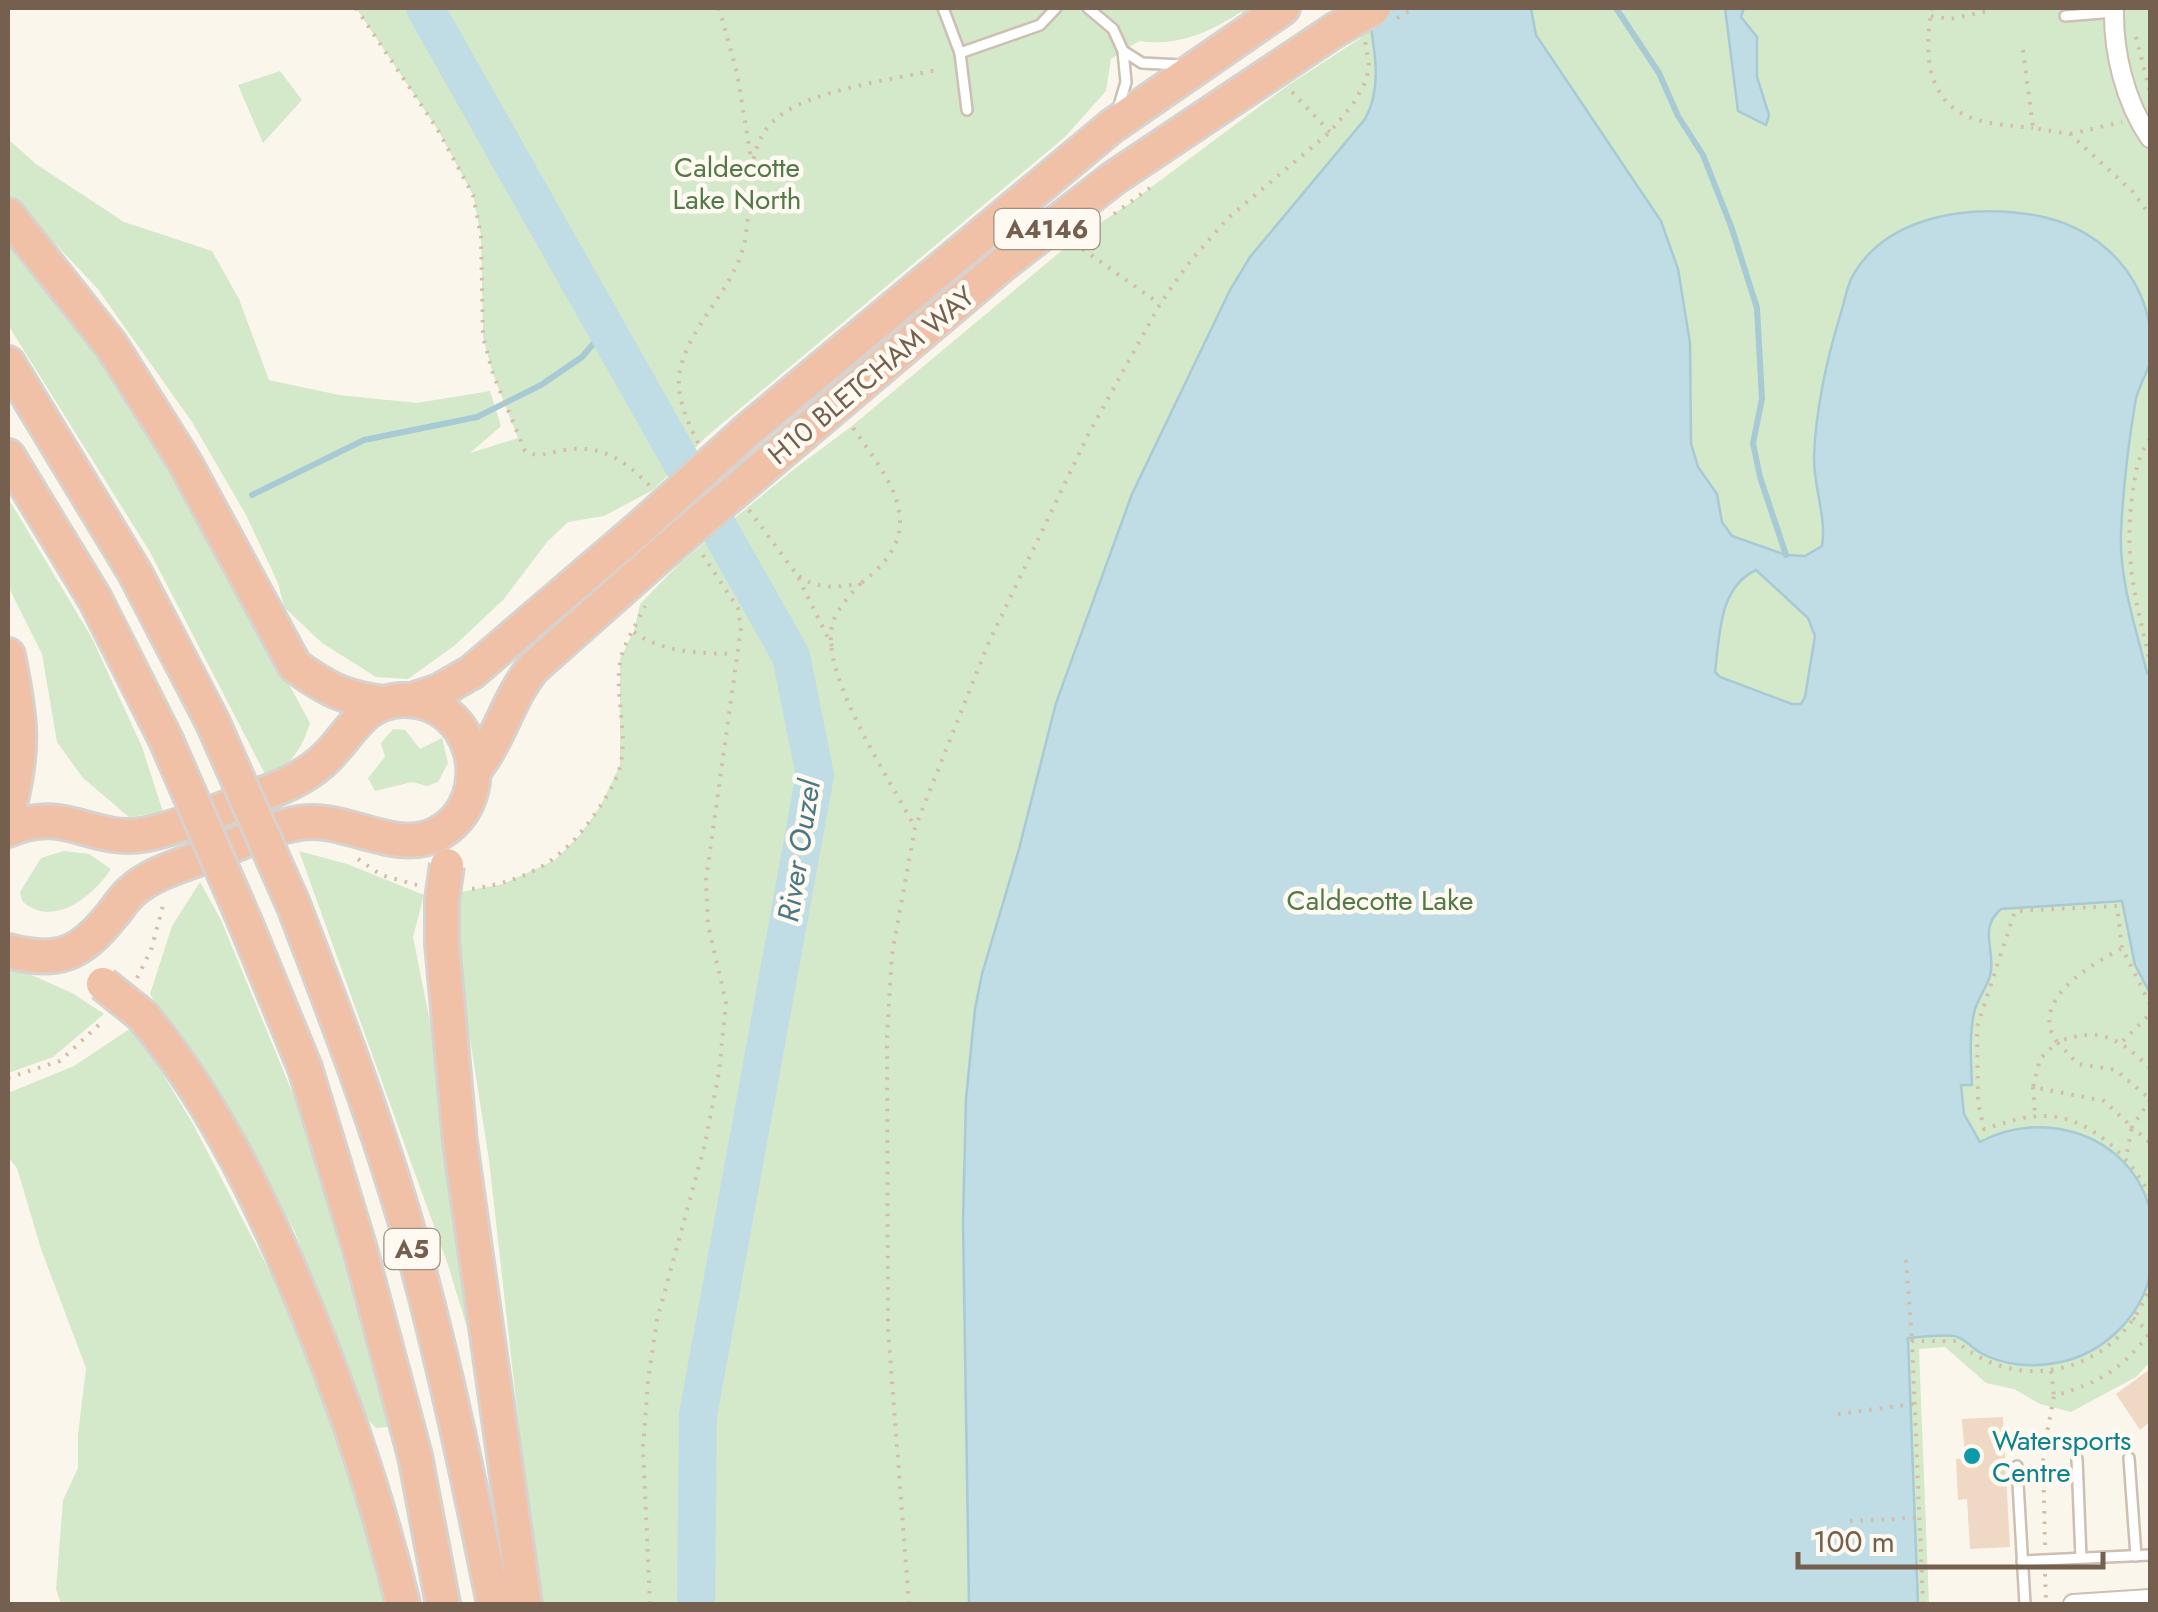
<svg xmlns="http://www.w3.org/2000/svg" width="2158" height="1612" viewBox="0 0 2158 1612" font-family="Jost,sans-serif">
<rect width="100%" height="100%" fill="#fbf6eb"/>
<g fill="#d4e8ca">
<path d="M356 8H1283L1256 25 1241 12C1210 32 1177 47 1139 41L1111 59 1106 91 1065 137 706 437 653 490 604 516 568 522 547 542 503 600 454 646 408 679 376 677 322 643 284 607 278 583 246 515 192 422 97 288 8 194V139L36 164 124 222 212 251 239 299 269 380 339 395 417 403 490 391 501 426 470 453 518 438 493 374 483 337 481 236 473 195 438 130Z"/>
<path d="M1358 8H2150V1362L2136 1377 2071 1412 2040 1404 2014 1389 1986 1383 1945 1347 1919 1349 1929 1604H539L489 1160 460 975 461 892 503 884 555 860 579 836 600 807 620 765V659L634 631 640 604 679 564 793 470 852 426 1072 242 1130 203 1287 86 1361 38Z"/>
<path d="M280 71 302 100 263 143 238 85Z"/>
<path d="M8 241 56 293 146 434 222 561 310 723C302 749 291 765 267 778L150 552 8 325Z"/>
<path d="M8 498 92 638 142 747 163 812 129 817 83 778 57 742 42 654 8 586Z"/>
<path d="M393 729 405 730 420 749 442 738 448 763 438 782 427 786 412 782 375 791 368 778 385 757 381 743Z"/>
<path d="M64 851 89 854 111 869C92 897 53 929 22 901L20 892 41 858Z"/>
<path d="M299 851 347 864 424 895 413 937 443 1086 480 1370 448 1265Z"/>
<path d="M200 882 221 920 295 1099 326 1197 388 1427 376 1428 358 1410 295 1232 211 1083 150 994 172 926Z"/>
<path d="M8 963 28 964 27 973 72 993 104 1014 53 1057 8 1073Z"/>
<path d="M134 1026 193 1124 310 1349 386 1604H61L56 1589 63 1500 78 1468V1435L86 1368 41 1249 17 1168 8 1157V1093L74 1066Z"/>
</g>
<g fill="#c0dce4" stroke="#a7cad5" stroke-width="2.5" fill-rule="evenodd">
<path d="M1368 8H1531L1536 35 1661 221 1678 269 1690 343 1691 443 1698 467 1717 494 1722 522 1732 536 1786 555 1805 556 1822 546C1827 517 1813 486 1814 456 1816 408 1826 362 1840 316 1844 304 1846 290 1851 279 1885 214 1974 203 2039 216 2089 226 2131 260 2146 310 2150 325 2155 347 2150 362 2146 377 2137 388 2135 404 2128 446 2123 491 2121 532 2119 580 2136 628 2147 673L2150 674V993L2135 965 2122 901 2001 909C1977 930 1997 951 1990 976 1986 989 1977 999 1974 1013 1969 1037 1971 1061 1972 1085H1961L1964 1114 1980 1142C2043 1108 2128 1134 2149 1206 2152 1216 2150 1227 2150 1237 2150 1249 2152 1263 2150 1275 2140 1318 2103 1353 2061 1362 2034 1368 2004 1366 1979 1352 1971 1347 1963 1337 1954 1336 1940 1334 1922 1337 1908 1338L1918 1604H969L963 1222 966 1099 975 1009 982 974 1019 849 1056 703 1132 494 1230 290 1250 257 1365 119C1384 85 1373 45 1368 8ZM1756 570 1808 618 1815 636 1805 697 1801 704H1792L1720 677 1715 672C1720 636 1718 588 1756 570Z"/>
<path d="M1725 8H1744L1741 17 1757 37V77L1769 115 1766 125 1738 111Z"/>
</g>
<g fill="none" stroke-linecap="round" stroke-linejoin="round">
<g stroke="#a7cad5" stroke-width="6">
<path d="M1616 8 1659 73 1678 116 1703 155 1731 226 1757 308 1762 399 1753 443 1760 477 1786 555"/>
<path d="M252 495 364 440 477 417 541 385 582 357 605 330"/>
</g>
<path stroke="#c0dce4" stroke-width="38" d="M425 8 791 656 815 775 698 1415 696 1604"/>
</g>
<g fill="#efd9c5">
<path d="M2150 1369V1422L2140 1430 2116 1394Z"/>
<path d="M2003 1417 2010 1547 1970 1549 1967 1499 1958 1500 1956 1459 1965 1458 1962 1419Z"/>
</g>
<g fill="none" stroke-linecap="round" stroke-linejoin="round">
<defs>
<g id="lane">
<path d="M943 8 960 53 967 110"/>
<path d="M1088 8 1113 29 1123 51"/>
<path d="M2065 16 2114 12"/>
<path d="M960 53 1040 25 1056 8"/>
<path d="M1118 109 1126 82 1123 51 1142 63 1181 65"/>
<path d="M2129 1458 2136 1556"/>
<path d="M2077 1459 2081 1558"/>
<path d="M2017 1466 2025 1604"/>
<path d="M2022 1561 2150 1555"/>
</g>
<g id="street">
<path d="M2114 8C2113 52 2125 102 2150 138"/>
<path d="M2073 1604 2150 1599"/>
</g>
<g id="highway">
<path d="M8 215 111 345 184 461 295 666C327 689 344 698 383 703"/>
<path d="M8 363 135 573 212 721"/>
<path d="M748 430 1112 126 1283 8"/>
<path d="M779 454 1003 264 1114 178 1335 30"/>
<path d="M8 456 95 599 166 740"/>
<path d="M8 655C21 719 25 748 8 812"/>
<path d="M412 700 439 691 472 672 641 527"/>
<path d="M476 768C500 737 508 699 533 668L667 549"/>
<path d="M8 830C66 804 92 845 147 834 186 826 225 807 262 794 286 786 309 775 327 757 352 732 362 702 402 700 475 697 500 798 439 833 396 857 347 815 299 823 268 828 235 846 206 856 180 866 152 873 131 892 124 898 118 908 112 915 80 955 58 964 8 951"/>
<path d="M442 900V943L460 1142 525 1604"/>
<path d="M293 904C335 1013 377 1122 409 1234 443 1356 469 1481 494 1604"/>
<path d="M245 922 305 1068 359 1246 415 1456 443 1604"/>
<path d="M143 1016C206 1092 252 1182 291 1273 338 1382 375 1489 403 1604"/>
</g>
</defs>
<use href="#lane" stroke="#cdbfb1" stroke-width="14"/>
<use href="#street" stroke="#cdbfb1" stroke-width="22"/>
<use href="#highway" stroke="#d8d2ce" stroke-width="38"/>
<g stroke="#d4bca7" stroke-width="4" stroke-dasharray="2.5 8" stroke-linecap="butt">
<path d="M356 8 438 130 473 195 481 236 483 337 493 374 525 451C539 459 550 452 565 450 602 444 626 461 651 487"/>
<path d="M719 8 737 73 751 158"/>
<path d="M1932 8C1925 45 1924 94 1963 114 1983 125 2010 125 2033 128"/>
<path d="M1931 16 1950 19 1993 10"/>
<path d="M2136 37 2150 92"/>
<path d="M2023 50 2033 128 2070 134 2133 192 2150 215"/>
<path d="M1292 92 1330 132"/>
<path d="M2070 134 2122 122"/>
<path d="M1114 214 1151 187"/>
<path d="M1074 243 1160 304"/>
<path d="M853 428C894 486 931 531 860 584"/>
<path d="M2150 439C2137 458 2135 474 2132 498 2124 560 2136 602 2150 661"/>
<path d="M698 443C687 420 675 396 680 370 690 325 731 292 743 248 755 205 740 148 777 118 810 90 894 79 937 70"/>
<path d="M749 510 797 575 832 646"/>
<path d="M799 576C818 590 837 587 860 584 850 595 838 608 833 622 817 672 892 782 915 828"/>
<path d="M634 632C662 653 701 653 735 654"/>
<path d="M358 859 381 875 417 885"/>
<path d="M472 889C531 880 563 860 597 811 607 796 618 780 621 762 627 729 615 696 620 663 623 644 637 624 645 606"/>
<path d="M2121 949C2090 965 2028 1001 2057 1042L2040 1059 2033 1087 2104 1101 2132 1127 2126 1158"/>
<path d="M137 978 151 950 164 902"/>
<path d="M2150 1004 2122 948 2117 906 2015 911 1977 1027 1978 1103 1984 1129C2005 1123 2025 1115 2047 1116 2090 1117 2133 1159 2150 1196"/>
<path d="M2123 1041 2150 1014"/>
<path d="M2150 1068C2119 1038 2100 1026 2057 1042L2078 1064 2116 1070 2150 1099"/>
<path d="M8 1078 60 1061 104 1020"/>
<path d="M2033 1087 2035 1116"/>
<path d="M2150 1100 2132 1127 2150 1143"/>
<path d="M1906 1260 1912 1341"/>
<path d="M2133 1318 2150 1333"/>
<path d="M2051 1371 2054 1396"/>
<path d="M1838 1414 1913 1404"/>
<path d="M1850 1521 1915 1518"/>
<path d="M2045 1545 2043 1454 2054 1396C2102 1381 2118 1372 2150 1333"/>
<path d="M2045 1574 2046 1604"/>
<path d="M650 1604 643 1448 648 1380 657 1320 705 1144 719 1072 726 1002 708 925 706 880 741 628 738 608 702 554"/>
<path d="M909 1604 888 1329 887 1036 892 954 915 828 988 644 1088 435 1160 304 1188 264 1228 218 1330 132 1353 104 1366 81 1369 65 1365 41"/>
<path d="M1923 1604 1912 1341H1956C2023 1399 2123 1369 2150 1285"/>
</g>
<use href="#lane" stroke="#fff" stroke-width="9"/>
<use href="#street" stroke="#fff" stroke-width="18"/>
<use href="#highway" stroke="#f0c0a7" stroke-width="32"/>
<defs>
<g id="highway-bridge">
<path d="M1335 30 1374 8"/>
<path d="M641 527 748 430"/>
<path d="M667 549 779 454"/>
<path d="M212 721 293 904"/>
<path d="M166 740 245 922"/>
<path d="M442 900 447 865"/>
<path d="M103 984 143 1016"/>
</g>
</defs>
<use href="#highway-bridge" stroke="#d8d2ce" stroke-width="38" stroke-linecap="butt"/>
<path stroke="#d4bca7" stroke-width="4" stroke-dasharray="2.5 8" stroke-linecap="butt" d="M1397 18 1414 8"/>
<use href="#highway-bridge" stroke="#f0c0a7" stroke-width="32"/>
</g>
<circle fill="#0f9aa8" stroke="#fefaf1" stroke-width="4" cx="1972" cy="1456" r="10"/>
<g text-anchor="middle" stroke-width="9" stroke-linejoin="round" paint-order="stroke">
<g fill="#fefaf1" stroke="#9e8e80" stroke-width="2.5">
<rect x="994.5" y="209" width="105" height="40" rx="8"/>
<rect x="384.5" y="1229" width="55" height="40" rx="8"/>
</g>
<g font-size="25" font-weight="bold" fill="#75604f">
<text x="1047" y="238">A4146</text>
<text x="412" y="1258">A5</text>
</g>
<g font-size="28" fill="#537948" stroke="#fefaf1">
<text x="737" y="177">Caldecotte<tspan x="737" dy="32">Lake North</tspan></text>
<text x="1380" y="910">Caldecotte Lake</text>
</g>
<g font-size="28" fill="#75604f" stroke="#fefaf1">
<text transform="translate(871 375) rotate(-40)" y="10">H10 BLETCHAM WAY</text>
</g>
<g font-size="28" fill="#0d838f" stroke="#fefaf1" text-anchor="start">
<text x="1992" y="1450">Watersports<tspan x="1992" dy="32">Centre</tspan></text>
</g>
<g font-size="30" font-style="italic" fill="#4b7886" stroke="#fefaf1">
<text transform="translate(799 851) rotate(-81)" y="10">River Ouzel</text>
</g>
</g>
<rect width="2158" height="1612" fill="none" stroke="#75604f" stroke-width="20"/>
<path d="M1798 1552v15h305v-15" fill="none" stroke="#75604f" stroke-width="5"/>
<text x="1813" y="1552" font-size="30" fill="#75604f" stroke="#fefaf1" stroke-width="8" paint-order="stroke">100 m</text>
</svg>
